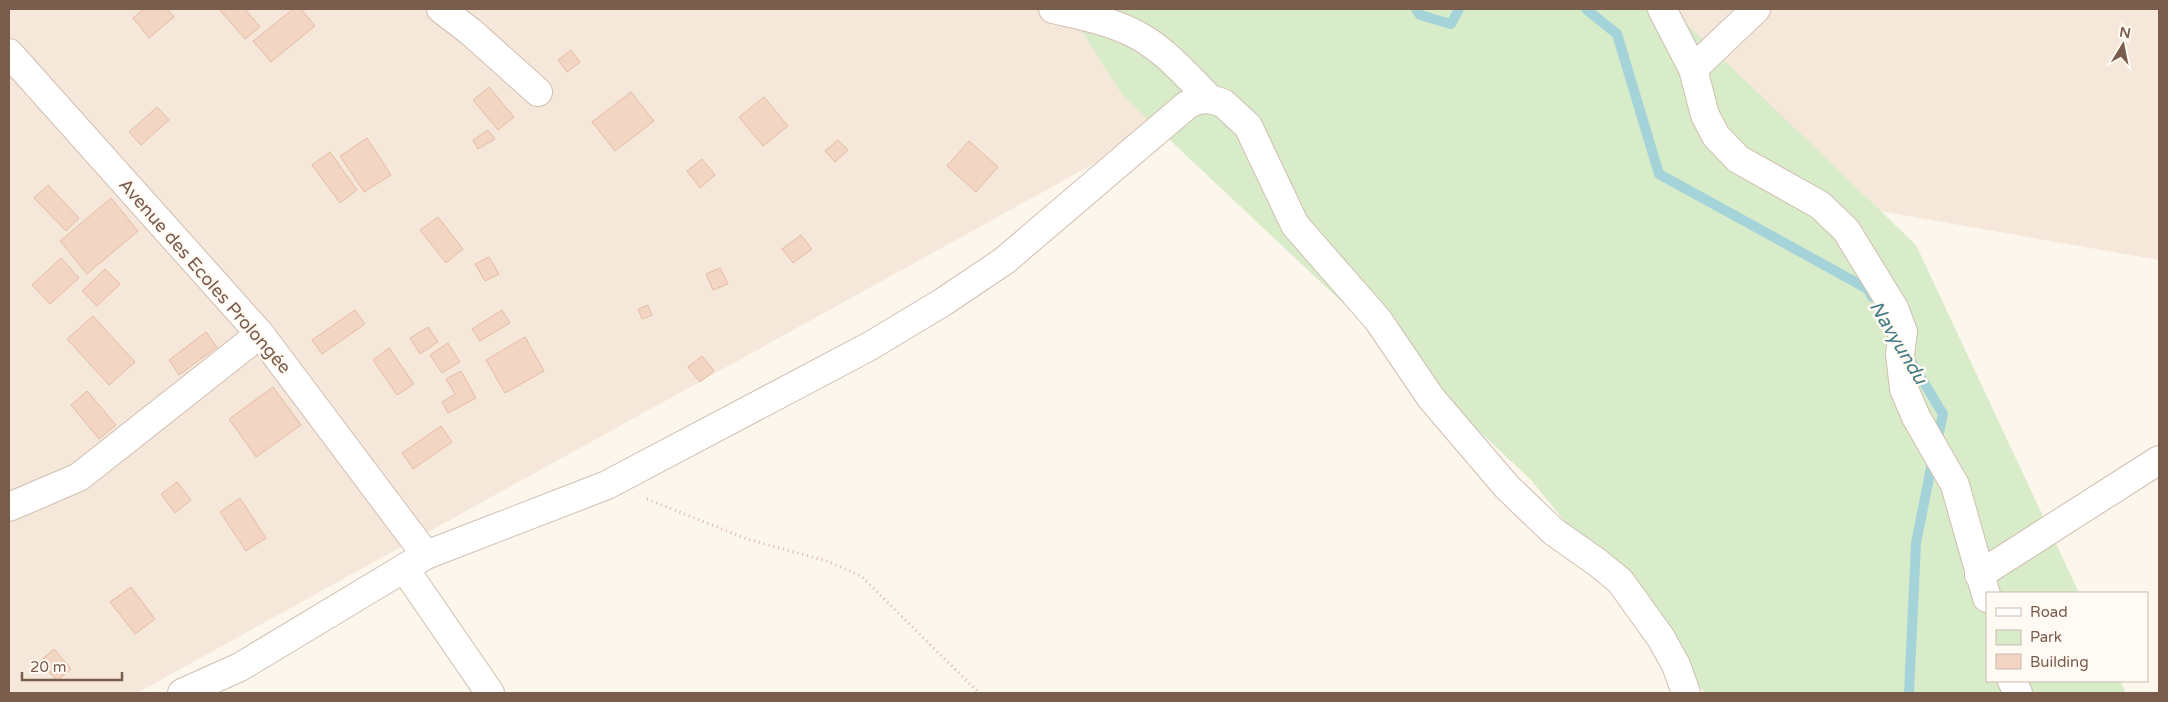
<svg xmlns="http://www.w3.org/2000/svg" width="2168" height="702" viewBox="0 0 2168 702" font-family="'Varela Round',sans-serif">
<rect width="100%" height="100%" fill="#fdf6ec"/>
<path fill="#f5e8da" d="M9 9H2159V260L1218 95 137 693H9Z"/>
<path fill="#d8ecc9" d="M1068 9H1671L1916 245 2079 593H1987V681H2120L2126 693H1705L1531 480 1123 96Z"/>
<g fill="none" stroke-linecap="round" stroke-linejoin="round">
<g stroke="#a5d3da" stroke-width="10">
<path d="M1416 9 1420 15 1451 24 1459 9"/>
<path d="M1586 9 1617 34 1659 174 1868 289 1872 297"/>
<path d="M1909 358 1943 414 1937 442"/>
<path d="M1909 693 1916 543 1933 458"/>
</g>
</g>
<g fill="#f3d5c3" stroke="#e6bba3">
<path d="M144 9H167L174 17 149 38 133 18Z"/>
<path d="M219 9H245L260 27 245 39Z"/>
<path d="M293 9H301L315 26 271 62 253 41Z"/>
<path d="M571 50 580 62 567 72 558 60Z"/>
<path d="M489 87 514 117 498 130 473 100Z"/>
<path d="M631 92 654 121 615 151 592 122Z"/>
<path d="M764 97 788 126 763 146 739 117Z"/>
<path d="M157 107 169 120 141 145 129 132Z"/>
<path d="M488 130 495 139 478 149 473 140Z"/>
<path d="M367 138 391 175 364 192 340 156Z"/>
<path d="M838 140 848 150 835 162 825 151Z"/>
<path d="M969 141 998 167 976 192 947 166Z"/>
<path d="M330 152 357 190 340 203 312 165Z"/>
<path d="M702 159 715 175 700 188 687 171Z"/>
<path d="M48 185 79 218 66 231 34 198Z"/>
<path d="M111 198 138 231 87 274 60 241Z"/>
<path d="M438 217 463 249 446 263 420 230Z"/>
<path d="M801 235 812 249 793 263 782 249Z"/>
<path d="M489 257 499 274 485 281 475 264Z"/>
<path d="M61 258 79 278 50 304 32 285Z"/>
<path d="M720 268 728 284 713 290 706 274Z"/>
<path d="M105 269 120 284 97 306 82 291Z"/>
<path d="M648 305 652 315 642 319 638 309Z"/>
<path d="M355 310 365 324 322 354 312 340Z"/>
<path d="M502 310 510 323 480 341 472 329Z"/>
<path d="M93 316 135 362 109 385 67 339Z"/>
<path d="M428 327 438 342 420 354 410 338Z"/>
<path d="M206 332 217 347 179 375 169 360Z"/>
<path d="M525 337 544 371 505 393 486 360Z"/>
<path d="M448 343 460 362 442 373 430 355Z"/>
<path d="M389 348 414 384 397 395 373 360Z"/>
<path d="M702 356 714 371 700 382 688 367Z"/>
<path d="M461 371 476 398 448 413 442 402 455 394 446 379Z"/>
<path d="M273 387 301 425 256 457 229 419Z"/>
<path d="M87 391 116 425 99 439 71 405Z"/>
<path d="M441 426 452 442 413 469 402 453Z"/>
<path d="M177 482 191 500 175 513 161 494Z"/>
<path d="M240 498 266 538 246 551 220 512Z"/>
<path d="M131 587 155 619 135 634 110 602Z"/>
<path d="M54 649 71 669 57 681 40 661Z"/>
</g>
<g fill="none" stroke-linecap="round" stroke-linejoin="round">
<defs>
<g id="minor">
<path d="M441 9 471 32 538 92"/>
<path d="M1053 9C1079 15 1106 20 1131 32 1162 46 1186 75 1210 99"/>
<path d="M1662 9 1693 69 1705 115 1716 136 1738 159 1820 205 1846 230 1894 308 1903 332 1900 354 1904 389 1916 417 1955 485 1987 598"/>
<path d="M9 53 260 334 426 555"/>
<path d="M1693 69 1756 9"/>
<path d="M9 507 79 477 260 334"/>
<path d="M404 568 490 693"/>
<path d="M1979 575 2159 460"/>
<path d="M2012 681 2018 693"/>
<path d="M182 693 240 667 426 555 607 485 870 346 943 302 1004 261 1187 105 1197 100 1210 99 1223 103 1248 126 1295 225 1378 320 1431 398 1507 487 1554 532 1598 563 1620 581 1661 638 1676 665 1686 693"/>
</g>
</defs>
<use href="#minor" stroke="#d1beb0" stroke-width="30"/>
<path stroke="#d9b8a5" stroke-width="3" stroke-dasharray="1 4" stroke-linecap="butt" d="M647 499 747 539 827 561 861 576 979 693"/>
<use href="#minor" stroke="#fff" stroke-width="28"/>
</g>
<g text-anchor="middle" stroke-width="5" stroke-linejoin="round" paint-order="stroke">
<g font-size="18" fill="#7a5c4d" stroke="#fffaf3">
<text transform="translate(205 276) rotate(49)" y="6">Avenue des Ecoles Prolongée</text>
</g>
<g font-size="19" font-style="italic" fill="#437c86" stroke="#fffaf3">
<text transform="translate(1899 342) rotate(59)" y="7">Navyundu</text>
</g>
</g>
<rect width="2168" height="702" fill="none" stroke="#7a5c4d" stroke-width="20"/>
<rect x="1986" y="592" width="162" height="90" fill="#fffaf3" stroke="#cabbb1"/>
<rect x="1996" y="608" width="25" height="8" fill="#ffffff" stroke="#cabbb1"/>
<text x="2030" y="617" font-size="15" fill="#7a5c4d">Road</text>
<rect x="1996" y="630" width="25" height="15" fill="#d8ecc9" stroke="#cabbb1"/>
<text x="2030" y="642" font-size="15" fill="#7a5c4d">Park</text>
<rect x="1996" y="654" width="25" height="15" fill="#f3d5c3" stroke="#cabbb1"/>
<text x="2030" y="667" font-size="15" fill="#7a5c4d">Building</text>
<g transform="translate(2123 45) rotate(10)" stroke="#fffaf3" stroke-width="4" paint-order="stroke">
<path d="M0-4L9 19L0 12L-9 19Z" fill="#7a5c4d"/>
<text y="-8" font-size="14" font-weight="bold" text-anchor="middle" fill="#7a5c4d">N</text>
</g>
<path d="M22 672v8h100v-8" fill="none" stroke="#7a5c4d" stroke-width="2.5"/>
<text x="30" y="672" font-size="15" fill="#7a5c4d" stroke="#fffaf3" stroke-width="4" paint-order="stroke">20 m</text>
</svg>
